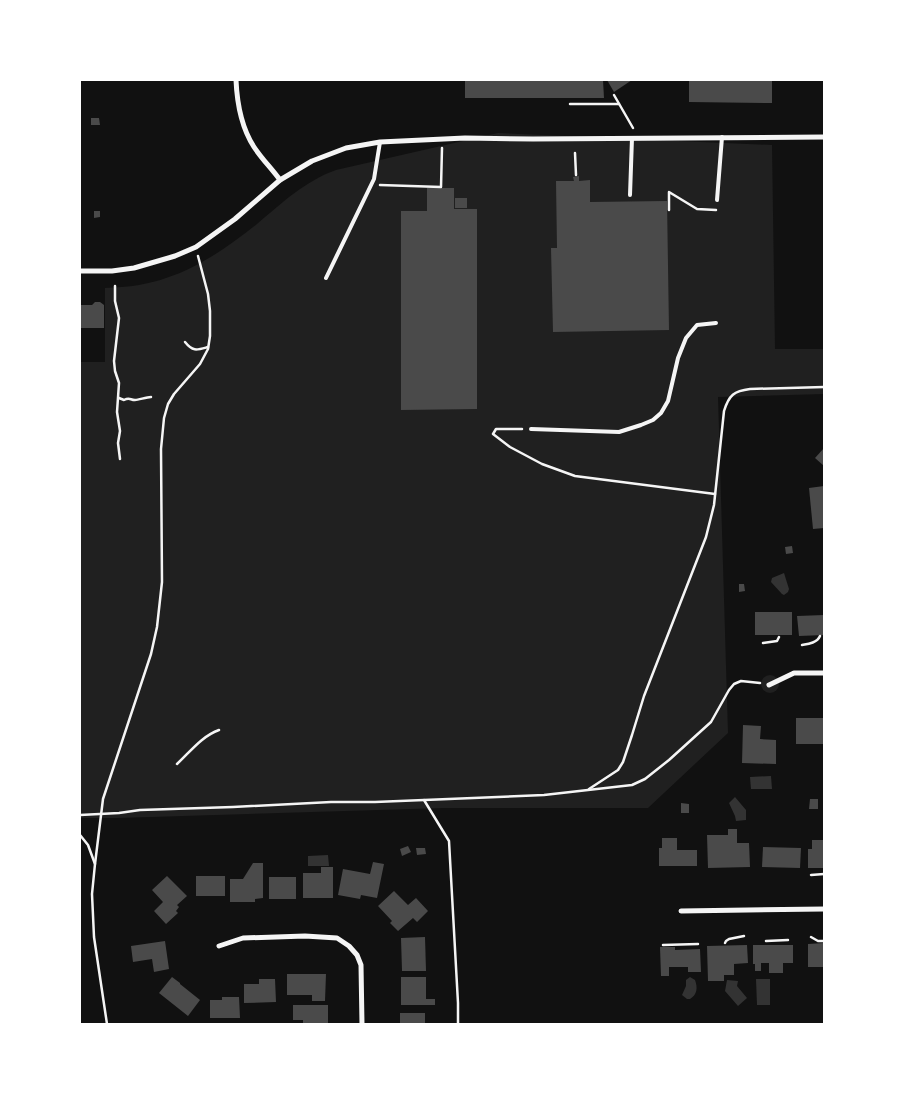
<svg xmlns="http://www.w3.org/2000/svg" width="904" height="1104" viewBox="0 0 904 1104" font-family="Overpass,sans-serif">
<rect width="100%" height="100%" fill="#111"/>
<g fill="#202020">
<path d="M498 133 772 145 775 349H824V394L718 397 728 733 648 808H444L118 818H80V362H105V288C116 287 128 287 139 285 185 277 222 252 257 224 282 203 305 181 336 170Z"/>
<circle cx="770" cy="684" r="9"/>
</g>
<g fill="#333">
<path d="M784 573 789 589 788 592 784 595 782 594 771 582 772 578Z"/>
<path d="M771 776 772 789H751L750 777Z"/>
<path d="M735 797 746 810V820L736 821 735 816 729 803Z"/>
<path d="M328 855 329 866H308V856Z"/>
<path d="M690 977 695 980C698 988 697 995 690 999H687L682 995 686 986V980Z"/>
<path d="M756 979H770V1005H757Z"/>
<path d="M727 980 738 981 737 986 747 998 738 1006 725 991Z"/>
</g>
<g fill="#4a4a4a">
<path d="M465 80H603L604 98H465Z"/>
<path d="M607 80H632L614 92Z"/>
<path d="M689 80H772V103L689 102Z"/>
<path d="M91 118H99L100 125H91Z"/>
<path d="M579 176V181L590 180V202L667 201 669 330 553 332 551 248H557L556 181H574L573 177Z"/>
<path d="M427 188H454V209H477V409L401 410V211H427Z"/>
<rect x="455" y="198" width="12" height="10"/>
<path d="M94 211H100V217L94 218Z"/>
<path d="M95 302H100L104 305V328H80V305H92Z"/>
<path d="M824 448V466L815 458Z"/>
<path d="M824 486V528L813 529 809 488Z"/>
<path d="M792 546 793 553 786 554 785 547Z"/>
<path d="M739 584H744L745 591 739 592Z"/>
<rect x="755" y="612" width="37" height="23"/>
<path d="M824 615V635L799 636 797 616Z"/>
<rect x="796" y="718" width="28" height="26"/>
<path d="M743 725 761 726 760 739 776 740V764L742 763Z"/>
<path d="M810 799H818V809H809Z"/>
<path d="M681 803 689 804V813H681Z"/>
<path d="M728 829H737V843H749L750 867 708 868 707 835H728Z"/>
<path d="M662 838H677V850H697V866H659V848H662Z"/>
<path d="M812 840H824V868H808V849H812Z"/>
<path d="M408 846 411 852 402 856 400 849Z"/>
<path d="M763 847 801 848 800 868 762 867Z"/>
<path d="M416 848H425L426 854 417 855Z"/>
<path d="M373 862 384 864 377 898 361 895 360 899 338 895 343 869 370 874Z"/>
<path d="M253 863H263V898L255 899V902H230V879H243Z"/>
<path d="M321 867H333V898H303V873H321Z"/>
<path d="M167 876 187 896 177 905 179 907 176 911 178 913 166 924 154 911 163 902 152 890Z"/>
<rect x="196" y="876" width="29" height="20"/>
<rect x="269" y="877" width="27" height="22"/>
<path d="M394 891 408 905 416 898 428 911 417 922 413 918 398 931 390 923 392 921 378 906Z"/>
<path d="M425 937 426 971H402L401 938Z"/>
<path d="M165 941 169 969 154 972 152 959 133 962 131 946Z"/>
<path d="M824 943V967H808V944Z"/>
<path d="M747 945 748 963 734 964V975H724V981H708L707 946Z"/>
<path d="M753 945H793V963H783V973H769V963H761V971H755V964H753Z"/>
<path d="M660 947H675V950L700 949 701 972H688V967H669V976H661Z"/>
<path d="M287 974H326L325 1001H312V995H287Z"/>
<path d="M172 977 180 983V984L200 1000 188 1016 159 993Z"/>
<path d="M401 977H426V999H435V1005H401Z"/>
<path d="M259 979H275L276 1002 244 1003V984H259Z"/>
<path d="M222 997H239L240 1018H210V1000H222Z"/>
<path d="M293 1005H328V1024H303V1020H293Z"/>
<rect x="400" y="1013" width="25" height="11"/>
</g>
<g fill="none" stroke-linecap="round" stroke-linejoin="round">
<g stroke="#f5f5f5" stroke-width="2.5">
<path d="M614 95 633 128"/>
<path d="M570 104H619"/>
<path d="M575 153 576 175"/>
<path d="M380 185 441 187 442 148"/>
<path d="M669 210V192L697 209 716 210"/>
<path d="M115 286V301L119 318 114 361 115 371 119 383 117 412 120 431 118 443 120 459"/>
<path d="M185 342C193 352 197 350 208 347"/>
<path d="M119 398 124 400C130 397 130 400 135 400 139 400 146 397 151 397"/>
<path d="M522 429H496L493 434 510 447 542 464 575 476 715 494"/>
<path d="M763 643 777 641 779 637"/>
<path d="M802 645C808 644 817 643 820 636"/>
<path d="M177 764C190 752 202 736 219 730"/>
<path d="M589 789 618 770 623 762 632 735 644 696 706 537 714 505 724 411C729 395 734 391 750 389L824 387"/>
<path d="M424 800 449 841 458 1003V1024"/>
<path d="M80 815 119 813 140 810 233 807 331 802H375L544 795 632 785 645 779 669 760 711 722 729 690 734 684 741 681 760 683"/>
<path d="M80 835 88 845 95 864 92 894 94 937 107 1024"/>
<path d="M95 864 103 799 151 654 157 627 162 582 161 449 164 418 168 404 174 394 200 364 208 349 210 336V311L208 294 198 256"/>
<path d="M811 875 824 874"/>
<path d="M811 937 818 941H823"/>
<path d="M766 941 788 940"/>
<path d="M725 943 726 941 729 939 744 936"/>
<path d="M663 945 698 944"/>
</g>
<g stroke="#f5f5f5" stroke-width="4">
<path d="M630 195 632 138"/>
<path d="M717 200 722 137"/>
<path d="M326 278 374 179 380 142"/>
<path d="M531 429 619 432 641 425 653 420 661 413 668 401 678 358 686 338 697 325 716 323"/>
</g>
<g stroke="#f5f5f5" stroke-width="5">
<path d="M236 80C237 103 241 127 254 147 262 159 272 169 280 180"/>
<path d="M80 271H112L134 268 175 256 196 247 235 219 280 180 312 161 346 148 380 142 465 138 533 139 824 137"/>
<path d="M769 685 794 673H824"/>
<path d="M681 911 824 909"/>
<path d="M219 946 243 938 305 936 337 938 349 946 357 955 361 965 362 1024"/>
</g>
</g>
<rect width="904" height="1104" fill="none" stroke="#ffffff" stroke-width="162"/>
</svg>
